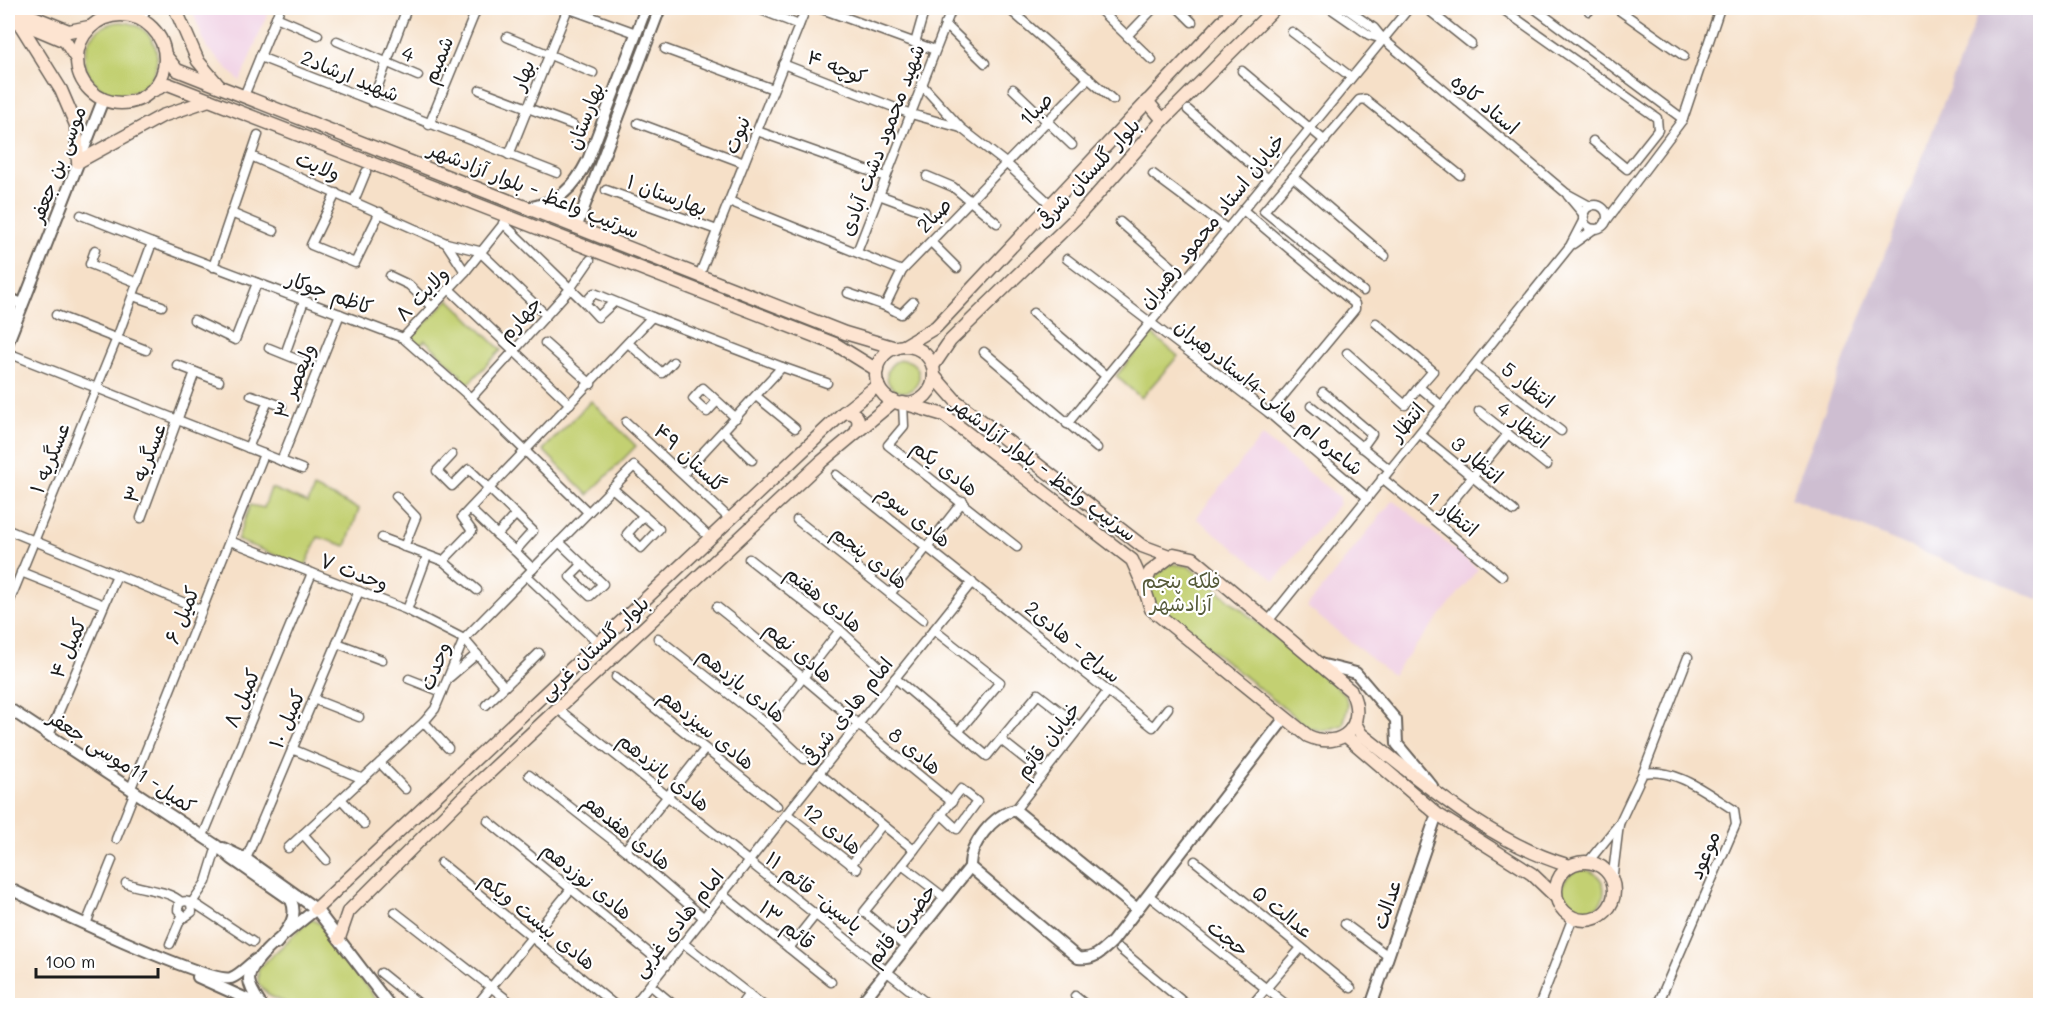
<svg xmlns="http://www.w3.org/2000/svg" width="2048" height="1013" viewBox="0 0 2048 1013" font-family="Mali,'Playpen Sans Arabic',sans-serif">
<rect width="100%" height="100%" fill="#fff"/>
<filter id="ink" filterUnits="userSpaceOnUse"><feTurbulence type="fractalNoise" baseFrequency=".0167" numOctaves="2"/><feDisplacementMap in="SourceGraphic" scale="12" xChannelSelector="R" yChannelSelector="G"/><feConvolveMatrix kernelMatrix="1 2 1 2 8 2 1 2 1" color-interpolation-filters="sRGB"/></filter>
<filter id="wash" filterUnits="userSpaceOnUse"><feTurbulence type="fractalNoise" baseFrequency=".008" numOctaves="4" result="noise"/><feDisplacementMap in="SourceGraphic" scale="24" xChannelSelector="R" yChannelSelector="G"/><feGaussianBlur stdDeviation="1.35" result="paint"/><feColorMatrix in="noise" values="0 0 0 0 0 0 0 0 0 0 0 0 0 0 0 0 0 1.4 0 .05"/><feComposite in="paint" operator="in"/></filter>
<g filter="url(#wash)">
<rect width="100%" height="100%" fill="#f6e0c8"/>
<g fill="#f0d0e4">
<path d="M191 8H270L240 81 207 48Z"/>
<path d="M1262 436 1339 497V504L1275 580 1196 518Z"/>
<path d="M1393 500 1478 569 1392 675 1307 607Z"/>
</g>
<path fill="#cebed1" d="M1980 8H2040V600L1791 498Z"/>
<g fill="#c3d072" stroke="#707647" stroke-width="1.5">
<circle cx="121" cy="58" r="36"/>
<path d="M449 299 501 350 464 388 457 381 461 375 425 340 419 346 411 338Z"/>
<path d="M1152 334 1178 356 1141 398 1116 376Z"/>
<circle cx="903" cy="376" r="16"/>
<path d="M591 401 636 446 588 495 543 450Z"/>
<path d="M271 488 308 503 314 488 359 509 346 546 318 537 305 567 237 540 250 505 264 508Z"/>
<path d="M1171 564 1188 566 1345 694 1348 706 1343 725 1324 731 1309 728 1149 600 1148 586 1160 572Z"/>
<circle cx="1583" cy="891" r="21"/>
<path d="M311 919 324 926 380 1005H290L270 996 258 984V969Z"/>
</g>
</g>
<g filter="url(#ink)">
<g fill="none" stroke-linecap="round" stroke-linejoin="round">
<defs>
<g id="minor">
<path d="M567 8 636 33"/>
<path d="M756 8 799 25"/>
<path d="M819 8 935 50"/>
<path d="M1008 8 1113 100"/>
<path d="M1098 8 1152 60"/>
<path d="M1178 8 1192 22"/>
<path d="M1330 8 1369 35 1383 39"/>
<path d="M1345 8 1374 28 1383 39 1566 193 1590 206"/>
<path d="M1426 8 1471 44"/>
<path d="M1501 8 1657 118 1658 130 1627 169 1593 141"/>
<path d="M1534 8 1683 119"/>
<path d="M1616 8 1684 56"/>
<path d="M1589 11 1590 8"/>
<path d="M276 17 318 35"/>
<path d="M945 24 985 63"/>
<path d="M1292 32 1351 77"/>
<path d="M1127 36 1154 8"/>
<path d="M507 37 593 73"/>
<path d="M337 41 418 76"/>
<path d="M915 43 925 8"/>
<path d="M665 49 773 89"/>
<path d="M260 57 557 173"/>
<path d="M783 64 911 114 961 128"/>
<path d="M1242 71 1325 141"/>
<path d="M921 84 961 128 1007 164 1049 203"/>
<path d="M1013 89 1072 145"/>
<path d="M480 90 573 125"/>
<path d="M244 96 280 8"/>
<path d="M372 102 407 8"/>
<path d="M1188 110 1268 179"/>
<path d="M638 123 744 163"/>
<path d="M429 125 477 8"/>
<path d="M757 131 886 177"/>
<path d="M509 155 568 8"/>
<path d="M251 156 446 243 465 272"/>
<path d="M1153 174 1227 229"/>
<path d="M927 176 953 187 997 223"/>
<path d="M1293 177 1385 256"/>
<path d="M606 190 717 230"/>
<path d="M336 193 311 245 355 263 380 212"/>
<path d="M879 195 925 212"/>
<path d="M1568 196 1584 215"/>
<path d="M354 201 366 172"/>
<path d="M729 201 902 271"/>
<circle cx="1595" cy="217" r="12"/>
<path d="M1243 210 1355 304V309L1269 413"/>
<path d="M231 213 274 231"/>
<path d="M81 215 152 243"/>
<path d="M1607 220 1683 119 1720 8"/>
<path d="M1120 222 1186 279"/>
<path d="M503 223 585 303"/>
<path d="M931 242 957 268"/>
<path d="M446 243 479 251 546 315"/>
<path d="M1573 244 1594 229"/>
<path d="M95 250 90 264 138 283"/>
<path d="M857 252 952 8"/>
<path d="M1067 259 1269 413 1368 498"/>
<path d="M213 267 258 135"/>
<path d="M390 276 409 285 432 307"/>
<path d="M699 276 806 8"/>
<path d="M449 289 570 404"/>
<path d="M1363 291 1264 211 1359 100 1365 99 1460 175"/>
<path d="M848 293 885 306 902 271 1089 78"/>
<path d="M133 296 162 306"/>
<path d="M614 302 598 317 585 303 594 293 652 317"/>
<path d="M885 306 901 314 913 302"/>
<path d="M1033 313 1106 376"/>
<path d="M56 315 146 350"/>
<path d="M194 320 235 340 257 283"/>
<path d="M1376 323 1433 371 1419 387"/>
<path d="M403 338 465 272 509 217"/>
<path d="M545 343 591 384"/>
<path d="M628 343 662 373 673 362"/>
<path d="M269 348 301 361"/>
<path d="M984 352 1097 448"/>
<path d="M8 353 302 469"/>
<path d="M1347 353 1405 405 1419 387 1442 406"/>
<path d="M285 354 304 301"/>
<path d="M177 365 219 381"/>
<path d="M1475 365 1561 431"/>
<path d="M782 367 827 383"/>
<path d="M1323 392 1372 434 1362 448"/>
<path d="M251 395 282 406"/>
<path d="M756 396 795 428"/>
<path d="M471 398 570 289 590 260"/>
<path d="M717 401 707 412 693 399 703 388 736 418"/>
<path d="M903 403 904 426 888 445 1017 547"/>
<path d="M1311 406 1389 469"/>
<path d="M1479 411 1547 465"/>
<path d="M626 422 730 519"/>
<path d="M1067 424 1409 8"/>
<path d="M724 432 752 460"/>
<path d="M1420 434 1514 511"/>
<path d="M248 448 268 401"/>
<path d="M452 455 437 471 452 486 469 469 533 531 515 551 497 535 516 514"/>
<path d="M281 461 340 314"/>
<path d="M836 475 1153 727 1168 708"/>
<path d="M1382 478 1502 576"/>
<path d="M612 488 659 529 641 548 627 534 644 515"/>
<path d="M396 496 416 517 404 547"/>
<path d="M471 510 497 535"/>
<path d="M141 518 195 372"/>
<path d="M797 520 923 620"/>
<path d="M1436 521 1508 434"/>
<path d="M8 530 202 610"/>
<path d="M382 538 443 561 477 590"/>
<path d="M230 541 407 610 464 639 504 686"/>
<path d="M559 542 603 584 590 596 570 577 583 564"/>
<path d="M515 551 533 569"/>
<path d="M749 559 840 630 878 665"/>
<path d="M443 561 472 531 462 517 652 317 782 367 683 474"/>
<path d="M21 572 104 605"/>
<path d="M527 576 599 644"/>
<path d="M890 594 963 501"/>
<path d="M8 605 117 338 152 243 403 338 471 398 588 512"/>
<path d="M717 607C797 670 872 738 952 802"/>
<path d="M407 610 427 556"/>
<path d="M1269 620 1570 246 1584 219"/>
<path d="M934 630 1000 682 959 731"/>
<path d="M658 638 767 724 804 759"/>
<path d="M337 643 382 660"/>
<path d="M450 677 477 654"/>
<path d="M616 677 777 806"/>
<path d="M895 678 987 756 1038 694 1079 726"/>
<path d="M409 679 442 692"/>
<path d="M313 699 359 717"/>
<path d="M486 705 539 653"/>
<path d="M558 709 930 1006"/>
<path d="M424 722 448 748"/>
<path d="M767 724 840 630"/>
<path d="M49 735 117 575"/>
<path d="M1001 740 1043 773"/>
<path d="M292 749 363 779"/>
<path d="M380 763 405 789"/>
<path d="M819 773 914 850 902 865 945 898"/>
<path d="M1643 773C1676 767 1708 794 1734 810L1736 824 1657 1006"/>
<path d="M529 775 625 850 703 917"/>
<path d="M131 788 264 454"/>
<path d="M341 799 364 824"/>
<path d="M1015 810 1108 691"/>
<path d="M787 814 857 869"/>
<path d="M488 821 665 966"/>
<path d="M303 834 326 860"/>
<path d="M203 836 312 573"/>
<path d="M116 839 135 791"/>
<path d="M217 846 206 882 191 904 192 912 185 917 178 910 179 904C185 898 190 903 197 905L253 942"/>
<path d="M288 848 424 722 435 709 464 639 634 466 705 533"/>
<path d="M625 850 705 749"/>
<path d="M914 850 961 789 977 802 957 829 942 815"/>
<path d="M246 859 359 591"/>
<path d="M1195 861 1351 988"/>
<path d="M1588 862 1619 824 1643 773 1688 657"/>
<path d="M441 863 616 1006"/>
<path d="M851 865 882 825"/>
<path d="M902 865 864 912 906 947"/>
<path d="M1612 882 1619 824"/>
<path d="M126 883C143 890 169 890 181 902"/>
<path d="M722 894 831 982"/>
<path d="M1148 895 1288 1006"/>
<path d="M395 912 515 1006"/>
<path d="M86 924 112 860"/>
<path d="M1345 924 1388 956"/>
<path d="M683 943 764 1006"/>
<path d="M170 944 182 916"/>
<path d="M789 948 816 914"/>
<path d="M1120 949 1188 1006"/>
<path d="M381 973 422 1006"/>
<path d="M650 985 675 1006"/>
<path d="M1075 996 1087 1006"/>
<path d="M476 1006 571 889"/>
<path d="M633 1006 972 582"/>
<path d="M740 1006 749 994"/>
<path d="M1251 1006 1301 948"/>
<path d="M1539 1006 1573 917"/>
</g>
<g id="tertiary">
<path d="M141 19 145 8"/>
<path d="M539 206 578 221"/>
<path d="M527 208C560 202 574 188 588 160L646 8"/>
<path d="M576 228 660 8"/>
<path d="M8 298 22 304"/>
<path d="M8 342 103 100"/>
<path d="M1320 664 1356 673 1396 720 1397 744 1432 786"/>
<path d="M8 708 217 846 232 859 291 900C299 918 287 930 276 944"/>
<path d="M223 848 246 859 316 909"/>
<path d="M8 888C39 903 208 984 231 978 240 975 249 964 257 959"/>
<path d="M1137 909 1015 810C993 815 969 845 970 867L1078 958C1094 960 1101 952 1112 942L1284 719"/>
<path d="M198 977 260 1005"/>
<path d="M261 1005C256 997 250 989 249 980 248 958 299 924 316 909L390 1006"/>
<path d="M859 1006 970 867"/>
<path d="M1371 1006 1437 814"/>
</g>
<g id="secondary">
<path d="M11 8 69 31 89 27"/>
<path d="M175 8 198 61 219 86"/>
<circle cx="121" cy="59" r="44"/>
<path d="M8 17 65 41 76 58"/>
<path d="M18 21 61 90 76 125 78 162 162 116 209 100"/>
<path d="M165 55 177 70 845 333 896 348"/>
<path d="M152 91 168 84 835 344 877 370"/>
<path d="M1147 101 1163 120"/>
<path d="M904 346 936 327 1235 8"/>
<circle cx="905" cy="375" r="29"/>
<path d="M933 366 950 341 1078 216 1163 120 1275 8"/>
<path d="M934 376 956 401 1142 546 1169 556"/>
<path d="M903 403 944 415 1132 560 1144 587"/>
<path d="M843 413C856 411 861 418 857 429"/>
<path d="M1174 554 1193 558 1351 691C1368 725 1342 751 1308 736L1151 609 1144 587 1150 572Z"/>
<path d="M1355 723 1361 734C1425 784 1491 843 1570 866"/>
<path d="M1346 736 1437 814 1532 874 1556 897"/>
<circle cx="1585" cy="891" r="29"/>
<path d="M316 909 843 413 878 385"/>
<path d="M339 938 348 912 460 800 821 462 894 401"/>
</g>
</defs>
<use href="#minor" stroke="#686158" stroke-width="11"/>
<use href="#tertiary" stroke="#686158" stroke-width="14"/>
<use href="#secondary" stroke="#686158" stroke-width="15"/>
<use href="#minor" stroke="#fff" stroke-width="8"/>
<use href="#tertiary" stroke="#fff" stroke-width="10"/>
<use href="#secondary" stroke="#fde4d1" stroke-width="12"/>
</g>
</g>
<g text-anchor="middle" stroke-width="4.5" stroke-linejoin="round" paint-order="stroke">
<g font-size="20" fill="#1c1c1c" stroke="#fff">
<text transform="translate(408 54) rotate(21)" y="7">4</text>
<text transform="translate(438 60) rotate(-68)" y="7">شمیم</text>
<text transform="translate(837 67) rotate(21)" y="7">کوچه ۴</text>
<text transform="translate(523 75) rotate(-68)" y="7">بهار</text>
<text transform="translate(350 76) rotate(22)" y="7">شهید ارشاد2</text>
<text transform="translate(1485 104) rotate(40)" y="7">استاد کاوه</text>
<text transform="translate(1036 109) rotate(-46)" y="7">صبا1</text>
<text transform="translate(585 116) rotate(-69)" y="7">بهارستان</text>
<text transform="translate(737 135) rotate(-68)" y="7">نبوت</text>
<text transform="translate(882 140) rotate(-69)" y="7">شهید محمود دشت آبادی</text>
<text transform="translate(58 164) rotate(-69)" y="7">موسی بن جعفر</text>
<text transform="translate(318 166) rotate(23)" y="7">ولایت</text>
<text transform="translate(1088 173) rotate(-47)" y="7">بلوار گلستان شرقی</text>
<text transform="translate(534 190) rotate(22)" y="7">سرتیپ واعظ - بلوار آزادشهر</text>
<text transform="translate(667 195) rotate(20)" y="7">بهارستان ۱</text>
<text transform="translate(934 215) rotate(-46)" y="7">صبا2</text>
<text transform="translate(1212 221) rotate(-51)" y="7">خیابان استاد محمود رهبران</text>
<text transform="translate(330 293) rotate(20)" y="7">کاظم جوکار</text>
<text transform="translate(422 294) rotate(-46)" y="7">ولایت ۸</text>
<text transform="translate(520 319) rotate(-48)" y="7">جهارم</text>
<text transform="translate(295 381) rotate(-68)" y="7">ولیعصر ۳</text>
<text transform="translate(1528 385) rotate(38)" y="7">انتظار 5</text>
<text transform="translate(1269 397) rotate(39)" y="7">شاعره ام هانی-4استادرهبران</text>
<text transform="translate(1407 422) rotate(-50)" y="7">انتظار</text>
<text transform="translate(1523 425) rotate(39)" y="7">انتظار 4</text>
<text transform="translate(50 458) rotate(-68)" y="7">عسگریه ۱</text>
<text transform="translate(690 458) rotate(43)" y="7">گلستان ۴۹</text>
<text transform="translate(1477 460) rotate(40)" y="7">انتظار 3</text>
<text transform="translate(145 463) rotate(-69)" y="7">عسگریه ۳</text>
<text transform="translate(945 468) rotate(38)" y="7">هادی یکم</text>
<text transform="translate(1044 469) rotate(37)" y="7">سرتیپ واعظ - بلوار آزادشهر</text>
<text transform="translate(1453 514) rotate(39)" y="7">انتظار 1</text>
<text transform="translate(914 516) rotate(38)" y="7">هادی سوم</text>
<text transform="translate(870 557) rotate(38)" y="7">هادی پنجم</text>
<text transform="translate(354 572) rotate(21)" y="7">وحدت ۷</text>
<text transform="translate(824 599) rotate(39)" y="7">هادی هفتم</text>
<text transform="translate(182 615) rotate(-68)" y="7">کمیل ۶</text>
<text transform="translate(1073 642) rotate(39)" y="7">سراج - هادی2</text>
<text transform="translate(68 648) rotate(-67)" y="7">کمیل ۴</text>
<text transform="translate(594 648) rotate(-43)" y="7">بلوار گلستان غربی</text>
<text transform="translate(799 652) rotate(40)" y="7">هادی نهم</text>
<text transform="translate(435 666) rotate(-68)" y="7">وحدت</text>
<text transform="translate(742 685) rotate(39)" y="7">هادی یازدهم</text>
<text transform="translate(242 698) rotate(-67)" y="7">کمیل ۸</text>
<text transform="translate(847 711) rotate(-51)" y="7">امام هادی شرقی</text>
<text transform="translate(287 719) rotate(-67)" y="7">کمیل ۱۰</text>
<text transform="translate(707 729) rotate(39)" y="7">هادی سیزدهم</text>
<text transform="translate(1048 740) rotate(-52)" y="7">خیابان قائم</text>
<text transform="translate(915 751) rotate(39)" y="7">هادی 8</text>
<text transform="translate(122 762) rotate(33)" y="7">کمیل- 11موسی جعفر</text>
<text transform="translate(664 772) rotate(39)" y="7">هادی پانزدهم</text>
<text transform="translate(832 829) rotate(38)" y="7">12 هادی</text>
<text transform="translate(627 832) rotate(39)" y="7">هادی هفدهم</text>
<text transform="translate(1704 855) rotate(-67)" y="7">موعود</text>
<text transform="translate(587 881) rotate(39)" y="7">هادی نوزدهم</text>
<text transform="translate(814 892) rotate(38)" y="7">یاسین- قائم ۱۱</text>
<text transform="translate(1387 904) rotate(-71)" y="7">عدالت</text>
<text transform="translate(1283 912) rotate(39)" y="7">عدالت ۵</text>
<text transform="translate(538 921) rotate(39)" y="7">هادی بیست ویکم</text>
<text transform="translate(678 923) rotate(-51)" y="7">امام هادی غربی</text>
<text transform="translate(787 925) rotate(39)" y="7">قائم ۱۳</text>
<text transform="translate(901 925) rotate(-51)" y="7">حضرت قائم</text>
<text transform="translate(1228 938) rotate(38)" y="7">حجت</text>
</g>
<g font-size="20" fill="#565b3a" stroke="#fff">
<text x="1181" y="588">فلکه پنجم<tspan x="1181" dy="23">آزادشهر</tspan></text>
</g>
</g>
<rect width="2048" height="1013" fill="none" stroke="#fff" stroke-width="30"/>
<path d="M36 968v9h122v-9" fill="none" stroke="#1c1c1c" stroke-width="3"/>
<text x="45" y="968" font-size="18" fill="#1c1c1c" stroke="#ffffff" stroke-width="4.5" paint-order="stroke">100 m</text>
</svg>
